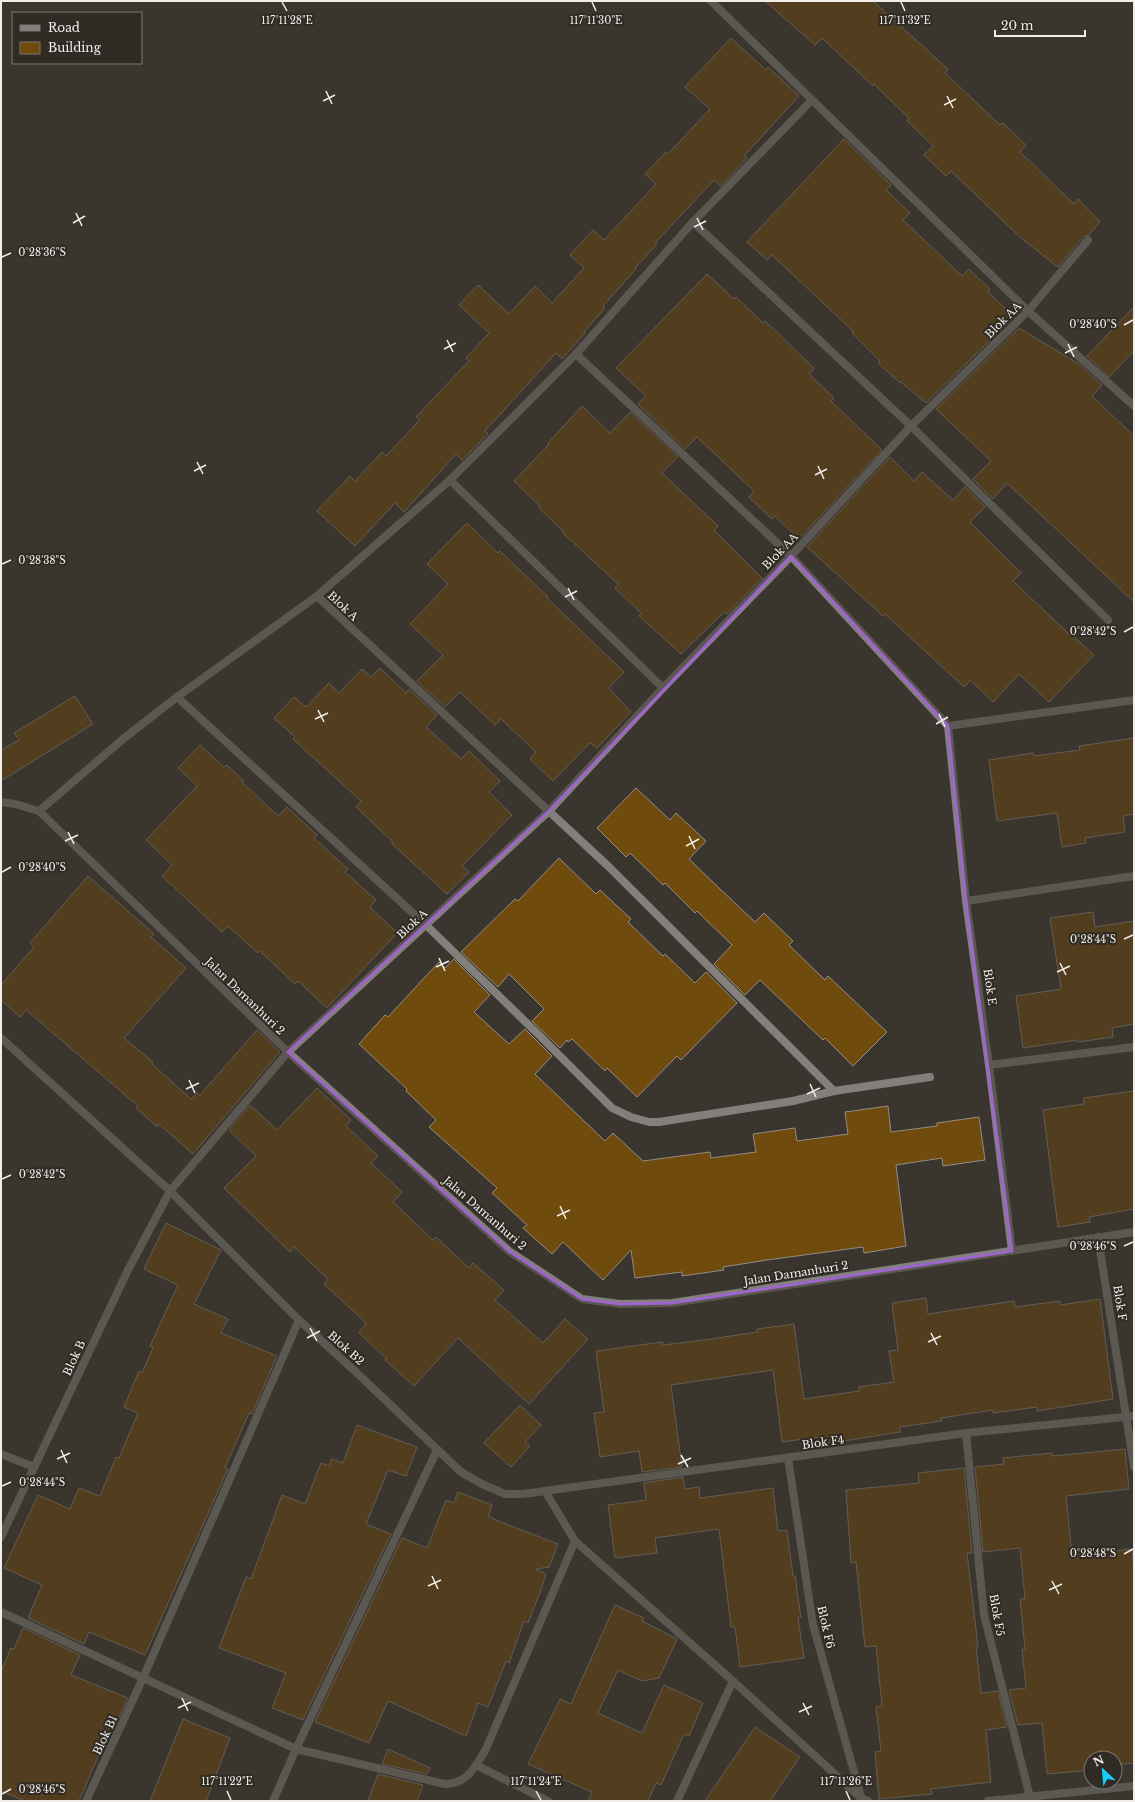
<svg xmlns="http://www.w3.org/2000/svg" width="1135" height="1802" viewBox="0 0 1135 1802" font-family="'Libre Baskerville',serif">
<rect width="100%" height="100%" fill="#3a352e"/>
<g fill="#6f4b0e" stroke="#938c84">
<path d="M765 1H873L948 69 945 73 1000 125 1003 123 1026 145 1020 152 1074 204 1078 199 1100 222 1089 235 1084 236 1058 267 1021 238 951 171 946 176 924 155 933 146 907 121 909 118 874 84 873 86 822 38 815 45Z"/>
<path d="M731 38 766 70 768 67 799 96 744 156 747 158 721 186 714 180 655 243 657 244 635 268 636 269 603 306 605 308 584 332 585 333 562 359 556 353 485 431 488 434 462 460 456 454 404 512 395 503 355 546 317 511 350 476 355 481 382 452 386 456 420 420 416 417 469 361 466 358 489 333 459 305 478 285 509 314 535 286 552 303 584 268 570 255 593 230 604 240 656 184 645 174 666 152 668 154 710 109 685 87Z"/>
<path d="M844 139 891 185 886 190 910 213 903 220 962 276 969 269 990 289 988 292 1014 317 926 403 901 382 900 383 878 363 880 361 852 333 854 332 772 255 767 260 747 242Z"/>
<path d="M707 274 734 299 736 297 763 323 765 321 814 368 809 374 834 398 831 401 882 450 799 539 775 516 772 519 749 497 754 491 697 437 685 449 638 404 646 396 616 368Z"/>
<path d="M1134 307V351L1109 377 1087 356Z"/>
<path d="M1019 328 1079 364 1102 385 1092 396 1134 436V602L1007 483 993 499 973 479 991 461 936 409Z"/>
<path d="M582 406 610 433 630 412 678 457 662 473 718 526 714 530 762 578 727 614 724 612 681 654 639 616 641 613 615 588 618 584 563 533 564 532 539 508 540 506 514 481 549 444 548 443Z"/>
<path d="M890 457 914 481 922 472 953 500 965 487 985 507 970 522 1021 573 1013 581 1071 636 1072 635 1094 655 1049 702 1019 674 993 702 970 680 964 687 885 614 883 616 807 547Z"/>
<path d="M467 523 498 553 500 551 548 597 547 598 624 672 609 688 631 712 597 748 590 743 553 781 530 759 536 752 501 719 495 725 460 692 445 707 417 681 443 655 410 624 448 584 427 564Z"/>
<path d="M380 668 406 693 409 689 437 715 426 727 461 759 469 751 500 781 489 792 512 815 462 866 469 872 447 894 392 844 393 842 356 807 361 801 293 739 295 737 274 718 294 697 306 707 329 683 339 693 362 669 371 677Z"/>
<path d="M75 696 93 724 1 781V750L19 740 14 733Z"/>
<path d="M1134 738V814L1123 816 1125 832 1085 838 1086 843 1062 847 1057 813 997 821 989 760 1033 753 1034 756 1080 750 1079 746Z"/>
<path d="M200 745 224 767 227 765 244 781 242 782 278 816 287 807 317 835 314 838 348 869 345 872 376 900 370 907 397 933 327 1008 298 981 295 984 260 951 258 953 228 926 222 932 162 876 172 865 146 840 197 786 178 768Z"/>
<path d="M636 788 670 820 676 813 706 841 689 859 719 888 755 922 764 913 793 941 789 945 825 980 828 976 887 1032 853 1066 825 1038 823 1040 760 980 745 995 714 964 732 945 697 911 695 913 665 883 663 885 630 853 626 857 597 828Z"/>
<path d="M559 858 596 894 600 890 631 919 628 922 663 956 665 954 695 983 706 972 737 1003 681 1060 677 1056 637 1097 607 1068 605 1071 572 1039 568 1042 567 1040 560 1048 532 1021 544 1009 509 974 498 987 461 952 515 899 518 901Z"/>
<path d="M88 876 154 934 151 937 186 968 124 1038 153 1062 152 1064 191 1099 197 1093 200 1095 257 1030 280 1052 193 1154 159 1124 157 1127 136 1108 138 1106 26 1010 20 1017 1 1000V985L34 947 30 943Z"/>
<path d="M1093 912 1095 927 1134 921V1024L1112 1028 1113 1037 1078 1042 1077 1040 1023 1048 1016 996 1061 989 1050 918Z"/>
<path d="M454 959 490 995 474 1012 509 1044 525 1029 552 1056 535 1074 605 1141 613 1133 643 1161 710 1152 711 1158 756 1152 753 1134 795 1128 797 1141 848 1134 845 1112 888 1106 891 1132 937 1126V1123L979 1117 985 1160 943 1166 942 1158 896 1165 906 1246 864 1253 863 1247 767 1260 723 1267 724 1270 682 1276V1272L635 1278 631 1250 603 1280 563 1242 552 1254 523 1228 527 1225 492 1193 497 1188 429 1127 436 1120 406 1091 407 1089 359 1044 385 1015 388 1017 439 962 445 968Z"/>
<path d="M317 1088 351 1120 346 1126 378 1156 371 1163 402 1192 393 1202 433 1240 436 1237 469 1268 473 1263 504 1290 495 1300 543 1343 565 1319 588 1339 529 1404 458 1338 414 1386 385 1360 387 1359 359 1333 366 1323 324 1284 328 1279 294 1247 290 1252 224 1188 256 1156 229 1130 250 1105 277 1130Z"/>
<path d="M1134 1091V1209L1089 1217 1090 1222 1058 1227 1043 1110 1084 1104V1098Z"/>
<path d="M166 1223 221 1250 194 1304 228 1319 221 1333 277 1356 252 1414 249 1413 225 1468 228 1469 145 1655 89 1632 84 1644 28 1618 42 1585 4 1568 38 1495 70 1509 79 1488 100 1496 116 1457 119 1458 138 1413 124 1407 139 1371 142 1373 153 1348 150 1346 178 1285 144 1269Z"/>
<path d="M926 1298 928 1314 1014 1301 1015 1307 1060 1301V1305L1100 1299 1113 1399 1037 1411V1407L993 1413V1410L941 1418 942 1421 900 1427V1432L819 1445 818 1437 782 1442 773 1370 671 1385 682 1467 642 1472 639 1451 600 1457 594 1413 604 1412 596 1351 662 1342 663 1345 711 1339 757 1332V1329L794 1324 804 1399 859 1391V1387L894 1382 889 1351 898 1350 892 1303Z"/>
<path d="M520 1405 541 1425 525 1442 530 1446 511 1467 484 1443Z"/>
<path d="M357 1425 417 1447 406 1476 388 1470 366 1524 391 1534 303 1720 272 1708 286 1673 219 1648 246 1577 251 1579 282 1495 305 1504 321 1463 329 1466 332 1459 343 1463Z"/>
<path d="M1125 1449 1129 1489 1066 1496 1072 1555 1132 1549 1134 1573V1763L1115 1765V1758H1091V1770L1047 1774 1042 1723 1018 1725 1009 1690 1026 1688 1022 1650 1025 1649 1020 1599H1025L1020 1548 983 1552 975 1467 1004 1464 1003 1458 1052 1453V1456Z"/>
<path d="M964 1468 972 1553H967L978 1646H976L981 1693 998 1691 1007 1727 986 1730 991 1782 931 1789 932 1794 879 1799 875 1752 881 1751 876 1707 882 1706 876 1646 865 1647 856 1562 851 1563 846 1490 919 1483 918 1473Z"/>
<path d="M683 1477 685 1489 699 1487 700 1498 773 1488 778 1531 787 1530 793 1576H795L801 1618H798L804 1658 740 1667 735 1627H731L719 1529 655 1538 657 1553 615 1558 608 1505 646 1500 644 1483Z"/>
<path d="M458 1492 492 1505 488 1516 498 1521 558 1544 549 1567 536 1569 546 1574 541 1590 528 1623 524 1621 509 1663 506 1661 488 1707 478 1703 466 1736 388 1701 369 1743 315 1722 402 1538 427 1548 446 1500 454 1503Z"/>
<path d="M615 1605 644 1618 642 1621 677 1639 659 1678 642 1681 618 1670 598 1713 642 1733 664 1685 703 1703 689 1736 684 1734 661 1785 656 1783 648 1801H588L592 1792 528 1764 560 1699 571 1704Z"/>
<path d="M23 1628 80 1655 71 1675 128 1698 111 1734 108 1733 79 1801H25L1 1791V1672L11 1648 14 1649Z"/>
<path d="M183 1719 230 1738 206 1801H150Z"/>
<path d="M755 1727 800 1757 770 1801H705Z"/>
<path d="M388 1749 430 1768 427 1774 382 1764Z"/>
<path d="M378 1774 423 1785 417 1801H368Z"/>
</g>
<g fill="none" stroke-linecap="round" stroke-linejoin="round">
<g stroke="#83807c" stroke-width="8">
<path d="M711 1 1028 311 1134 406"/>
<path d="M693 222 911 426 1108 620"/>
<path d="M576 354 791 556 948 726"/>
<path d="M450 480 663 688"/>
<path d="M317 596 608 866 834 1091"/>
<path d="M177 697 426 925 540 1036 612 1108 631 1117 649 1122H659L793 1101 834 1091 930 1077"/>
<path d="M948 726 966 901 989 1065 1012 1251"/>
<path d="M948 726 1134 700"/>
<path d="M1 802 15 804 39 811 288 1052 509 1251 582 1299 620 1304 672 1303 1134 1232"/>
<path d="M39 811 123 739 177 697 317 596 450 480 576 354 693 222 812 100"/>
<path d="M966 901 1134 876"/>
<path d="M1 1038 170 1191 299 1320 358 1374 461 1472 482 1484 505 1494H523L966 1433 1134 1416"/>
<path d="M989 1065 1134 1047"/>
<path d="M1098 1237 1134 1467"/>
<path d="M966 1433 984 1615 1030 1797"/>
<path d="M1 1454 34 1467"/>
<path d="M788 1458 813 1625 861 1797"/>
<path d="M545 1491 575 1541 733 1681 861 1798 868 1801"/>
<path d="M1 1537 128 1270 170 1191 288 1052 549 811 663 688 791 556 911 426 1028 311 1088 240"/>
<path d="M1 1612 296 1749 445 1784C467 1784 474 1768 485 1751L575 1541"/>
<path d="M476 1765 548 1801"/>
<path d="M86 1801 143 1678 299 1320"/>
<path d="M273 1801 296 1749 437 1450"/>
<path d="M677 1801 733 1681"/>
<path d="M988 1801 1134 1786"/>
</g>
</g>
<path d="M0 0H1135V1802H0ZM791 556 948 726 966 901 1012 1251 672 1303 620 1304 582 1299 509 1251 288 1052 549 811Z" fill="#3a352e" fill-opacity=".55" fill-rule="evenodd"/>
<path fill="none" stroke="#9e66cc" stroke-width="3" stroke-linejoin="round" d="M791 556 948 726 966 901 1012 1251 672 1303 620 1304 582 1299 509 1251 288 1052 549 811Z"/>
<path fill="none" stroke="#f1ede9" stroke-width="1.5" d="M282 2 287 11M592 2 596 11M901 2 905 11M326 91 332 104M947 96 953 108M323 101 335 95M944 105 956 99M76 213 82 226M697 218 703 230M73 223 85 216M694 227 706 221M2 257 11 253M1124 325 1133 320M447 340 453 352M1068 344 1074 357M444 349 456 343M1065 353 1077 347M197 462 203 474M818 466 824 479M194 471 206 465M815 475 827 469M2 564 11 560M568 588 574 600M565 597 577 591M1124 632 1133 627M318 710 324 722M939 714 945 727M315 719 328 713M936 724 948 717M68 832 74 844M689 836 695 849M65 841 78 835M686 846 699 839M2 872 11 867M1124 939 1133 935M439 958 445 971M1060 963 1066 975M436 967 449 961M1057 972 1070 966M189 1080 195 1093M810 1084 816 1097M186 1089 199 1083M807 1094 820 1088M2 1179 11 1175M560 1206 566 1219M557 1216 570 1210M1124 1246 1133 1242M310 1328 317 1341M931 1333 937 1345M307 1338 320 1331M928 1342 941 1336M61 1450 67 1463M681 1455 688 1467M57 1459 70 1453M678 1464 691 1458M2 1486 11 1482M1124 1554 1133 1549M432 1576 438 1589M1052 1581 1059 1594M428 1586 441 1580M1049 1590 1062 1584M182 1698 188 1711M803 1703 809 1715M178 1708 191 1702M799 1712 812 1706M227 1791 231 1800M536 1791 541 1800M846 1791 850 1800M2 1794 11 1789"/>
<g text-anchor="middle" stroke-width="4" stroke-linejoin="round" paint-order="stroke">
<g font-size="11" fill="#f1ede9" stroke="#302b24">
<text transform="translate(1003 320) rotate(-45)" y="4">Blok AA</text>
<text transform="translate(780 551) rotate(-46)" y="4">Blok AA</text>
<text transform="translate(343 606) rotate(43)" y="4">Blok A</text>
<text transform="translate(412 924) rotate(-43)" y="4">Blok A</text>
<text transform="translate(990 987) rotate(82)" y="4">Blok E</text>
<text transform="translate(245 996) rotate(44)" y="4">Jalan Damanhuri 2</text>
<text transform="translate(485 1213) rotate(41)" y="4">Jalan Damanhuri 2</text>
<text transform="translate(796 1273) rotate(-9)" y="4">Jalan Damanhuri 2</text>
<text transform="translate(1120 1303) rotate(81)" y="4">Blok F</text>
<text transform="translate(346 1348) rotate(42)" y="4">Blok B2</text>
<text transform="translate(74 1358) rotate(-65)" y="4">Blok B</text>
<text transform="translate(823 1442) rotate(-8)" y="4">Blok F4</text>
<text transform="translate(997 1615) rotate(80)" y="4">Blok F5</text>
<text transform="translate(826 1627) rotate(77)" y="4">Blok F6</text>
<text transform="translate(105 1735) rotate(-65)" y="4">Blok B1</text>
</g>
</g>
<g font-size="10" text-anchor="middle" fill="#f1ede9" stroke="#302b24" stroke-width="4" stroke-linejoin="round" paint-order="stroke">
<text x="287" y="24">117°11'28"E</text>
<text x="596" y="24">117°11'30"E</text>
<text x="905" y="24">117°11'32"E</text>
<text x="42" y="256">0°28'36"S</text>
<text x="1093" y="328">0°28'40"S</text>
<text x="42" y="564">0°28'38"S</text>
<text x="1093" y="635">0°28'42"S</text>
<text x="42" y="871">0°28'40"S</text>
<text x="1093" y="943">0°28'44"S</text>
<text x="42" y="1178">0°28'42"S</text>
<text x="1093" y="1250">0°28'46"S</text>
<text x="42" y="1486">0°28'44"S</text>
<text x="1093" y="1557">0°28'48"S</text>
<text x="227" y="1785">117°11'22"E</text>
<text x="536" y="1785">117°11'24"E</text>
<text x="846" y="1785">117°11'26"E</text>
<text x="42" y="1793">0°28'46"S</text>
</g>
<rect width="1135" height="1802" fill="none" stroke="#f1ede9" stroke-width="4"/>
<rect x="12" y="12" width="130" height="52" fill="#302b24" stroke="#7d7973"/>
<rect x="20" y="25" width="20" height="6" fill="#83807c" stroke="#7d7973"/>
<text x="48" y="32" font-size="12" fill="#f1ede9">Road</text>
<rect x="20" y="42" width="20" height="12" fill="#6f4b0e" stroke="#7d7973"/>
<text x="48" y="52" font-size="12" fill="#f1ede9">Building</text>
<g transform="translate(1103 1770) rotate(334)"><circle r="19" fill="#302b24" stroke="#7d7973"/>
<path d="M0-3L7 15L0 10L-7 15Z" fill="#19cafc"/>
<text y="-6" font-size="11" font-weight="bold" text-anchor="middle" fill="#f1ede9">N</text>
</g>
<path d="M995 30v6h90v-6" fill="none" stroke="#f1ede9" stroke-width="2"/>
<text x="1001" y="30" font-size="12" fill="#f1ede9" stroke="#302b24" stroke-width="3" paint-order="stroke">20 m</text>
</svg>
